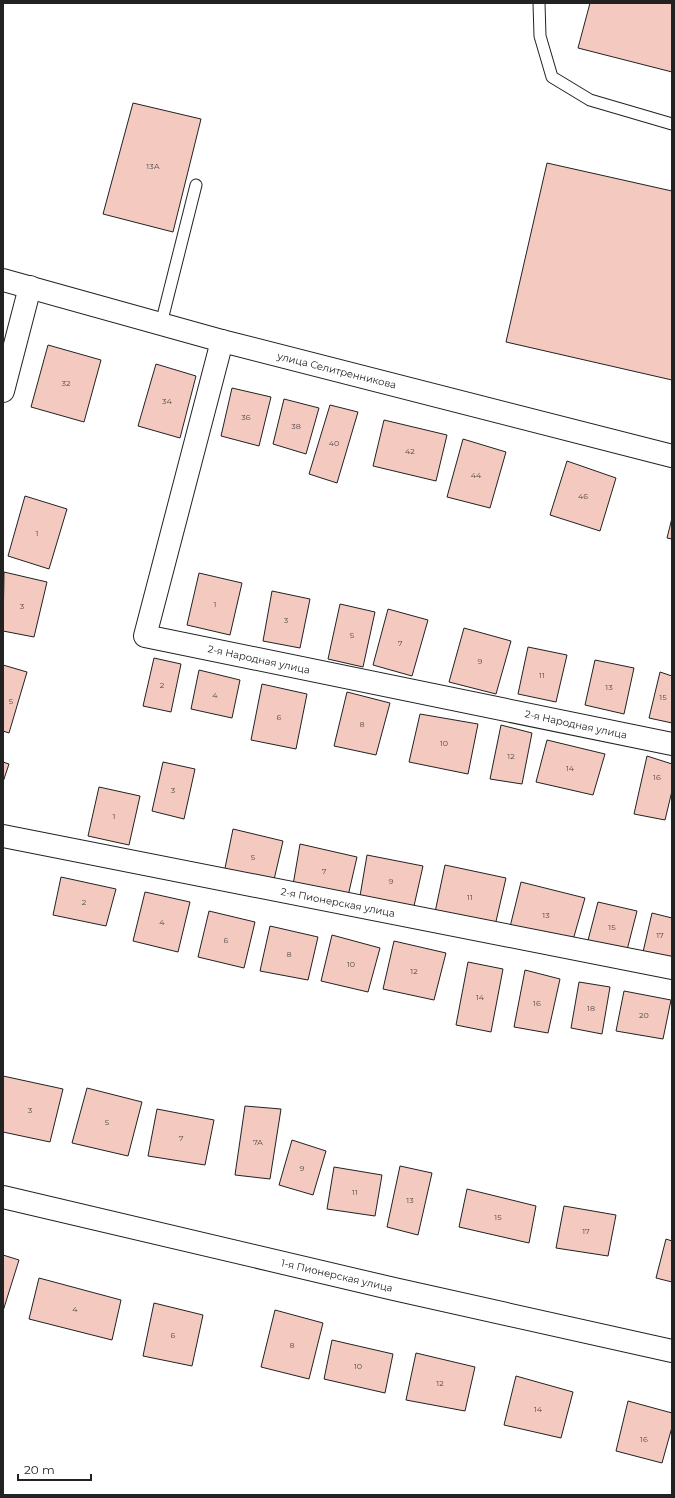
<svg xmlns="http://www.w3.org/2000/svg" width="675" height="1498" viewBox="0 0 675 1498" font-family="Montserrat,sans-serif">
<rect width="100%" height="100%" fill="#fff"/>
<g fill="#f3c9c0" stroke="#222">
<path d="M590 3H672V72L578 48Z"/>
<path d="M133 103 201 119 173 232 103 214Z"/>
<path d="M547 163 672 191V380L506 342Z"/>
<path d="M48 345 101 360 84 422 31 407Z"/>
<path d="M156 364 196 376 180 438 138 426Z"/>
<path d="M232 388 271 397 259 446 221 436Z"/>
<path d="M284 399 319 408 306 454 273 444Z"/>
<path d="M330 405 358 412 337 483 309 474Z"/>
<path d="M384 420 447 435 436 481 373 466Z"/>
<path d="M463 439 506 452 490 508 447 497Z"/>
<path d="M567 461 616 478 600 531 550 515Z"/>
<path d="M25 496 67 509 49 569 8 556Z"/>
<path d="M672 518V539L667 538Z"/>
<path d="M4 572 47 582 34 637 3 631Z"/>
<path d="M199 573 242 583 230 635 187 625Z"/>
<path d="M272 591 310 599 300 648 263 641Z"/>
<path d="M340 604 375 612 363 667 328 659Z"/>
<path d="M388 609 428 620 412 676 373 665Z"/>
<path d="M464 628 511 641 496 694 449 682Z"/>
<path d="M528 647 567 655 556 702 518 694Z"/>
<path d="M154 658 181 664 171 712 143 706Z"/>
<path d="M595 660 634 668 624 714 585 705Z"/>
<path d="M3 665 27 672 9 733 3 731Z"/>
<path d="M199 670 240 680 232 718 191 709Z"/>
<path d="M660 672 672 676V723L649 718Z"/>
<path d="M262 684 307 694 296 749 251 740Z"/>
<path d="M347 692 390 703 376 755 334 746Z"/>
<path d="M420 714 478 724 468 774 409 762Z"/>
<path d="M501 725 532 733 522 784 490 779Z"/>
<path d="M547 740 605 754 593 795 536 782Z"/>
<path d="M647 756 672 764V791L665 820 634 814Z"/>
<path d="M3 762 9 764 3 782Z"/>
<path d="M163 762 195 769 184 819 152 811Z"/>
<path d="M99 787 140 796 129 845 88 836Z"/>
<path d="M233 829 283 841 273 884 224 873Z"/>
<path d="M300 844 357 857 348 896 293 885Z"/>
<path d="M367 855 423 866 414 906 360 896Z"/>
<path d="M445 865 506 878 494 930 434 917Z"/>
<path d="M61 877 116 889 106 926 53 915Z"/>
<path d="M521 882 585 898 571 947 509 931Z"/>
<path d="M145 892 190 902 178 952 133 941Z"/>
<path d="M598 902 637 911 626 954 587 944Z"/>
<path d="M209 911 255 922 244 968 198 957Z"/>
<path d="M652 913 672 918V958L643 952Z"/>
<path d="M270 926 318 937 308 980 260 971Z"/>
<path d="M332 935 380 948 368 992 321 981Z"/>
<path d="M394 941 446 953 434 1000 383 989Z"/>
<path d="M468 962 503 969 491 1032 456 1025Z"/>
<path d="M525 970 560 979 548 1033 514 1027Z"/>
<path d="M579 982 610 987 602 1034 571 1028Z"/>
<path d="M624 991 671 1000 663 1039 616 1031Z"/>
<path d="M3 1076 63 1089 50 1142 3 1132Z"/>
<path d="M87 1088 142 1102 128 1156 72 1143Z"/>
<path d="M245 1106 281 1109 270 1179 235 1175Z"/>
<path d="M157 1109 214 1120 205 1165 148 1156Z"/>
<path d="M292 1140 326 1151 313 1195 279 1185Z"/>
<path d="M400 1166 432 1173 418 1235 387 1227Z"/>
<path d="M334 1167 382 1175 375 1216 327 1209Z"/>
<path d="M467 1189 536 1206 529 1243 459 1227Z"/>
<path d="M564 1206 616 1215 608 1256 556 1248Z"/>
<path d="M666 1239 672 1241V1282L656 1278Z"/>
<path d="M3 1255 19 1260 3 1311Z"/>
<path d="M39 1278 121 1300 112 1340 29 1319Z"/>
<path d="M154 1303 203 1315 192 1366 143 1356Z"/>
<path d="M275 1310 323 1323 309 1379 261 1367Z"/>
<path d="M332 1340 393 1354 385 1393 324 1379Z"/>
<path d="M416 1353 475 1367 465 1411 406 1400Z"/>
<path d="M516 1376 573 1392 561 1438 504 1425Z"/>
<path d="M628 1401 672 1413V1427L662 1463 616 1451Z"/>
</g>
<g fill="none" stroke-linecap="round" stroke-linejoin="round">
<defs>
<g id="lane">
<path d="M539 3 540 36 552 77 590 100 672 124"/>
<path d="M161 324 196 185"/>
</g>
<g id="street">
<path d="M3 280 222 341 672 456"/>
<path d="M222 341 145 636 672 744"/>
<path d="M3 391 30 287"/>
<path d="M3 836 672 968"/>
<path d="M3 1197 394 1289 672 1351"/>
</g>
</defs>
<use href="#lane" stroke="#222" stroke-width="13"/>
<use href="#street" stroke="#222" stroke-width="24"/>
<use href="#lane" stroke="#fff" stroke-width="11"/>
<use href="#street" stroke="#fff" stroke-width="22"/>
</g>
<g text-anchor="middle" stroke-width="3" stroke-linejoin="round" paint-order="stroke">
<g font-size="8" fill="#564c4a">
<text x="153" y="169">13А</text>
<text x="66" y="386">32</text>
<text x="167" y="404">34</text>
<text x="246" y="420">36</text>
<text x="296" y="429">38</text>
<text x="334" y="446">40</text>
<text x="410" y="454">42</text>
<text x="476" y="478">44</text>
<text x="583" y="499">46</text>
<text x="37" y="536">1</text>
<text x="215" y="607">1</text>
<text x="22" y="609">3</text>
<text x="286" y="623">3</text>
<text x="352" y="638">5</text>
<text x="400" y="646">7</text>
<text x="480" y="664">9</text>
<text x="542" y="678">11</text>
<text x="162" y="688">2</text>
<text x="609" y="690">13</text>
<text x="215" y="698">4</text>
<text x="663" y="700">15</text>
<text x="11" y="704">5</text>
<text x="279" y="720">6</text>
<text x="362" y="727">8</text>
<text x="444" y="746">10</text>
<text x="511" y="759">12</text>
<text x="570" y="771">14</text>
<text x="657" y="780">16</text>
<text x="173" y="793">3</text>
<text x="114" y="819">1</text>
<text x="253" y="860">5</text>
<text x="324" y="874">7</text>
<text x="391" y="884">9</text>
<text x="470" y="900">11</text>
<text x="84" y="905">2</text>
<text x="546" y="918">13</text>
<text x="162" y="925">4</text>
<text x="612" y="930">15</text>
<text x="660" y="938">17</text>
<text x="226" y="943">6</text>
<text x="289" y="957">8</text>
<text x="351" y="967">10</text>
<text x="414" y="974">12</text>
<text x="480" y="1000">14</text>
<text x="537" y="1006">16</text>
<text x="591" y="1011">18</text>
<text x="644" y="1018">20</text>
<text x="30" y="1113">3</text>
<text x="107" y="1125">5</text>
<text x="181" y="1141">7</text>
<text x="258" y="1145">7А</text>
<text x="302" y="1171">9</text>
<text x="355" y="1195">11</text>
<text x="410" y="1203">13</text>
<text x="498" y="1220">15</text>
<text x="586" y="1234">17</text>
<text x="75" y="1312">4</text>
<text x="173" y="1338">6</text>
<text x="292" y="1348">8</text>
<text x="358" y="1369">10</text>
<text x="440" y="1386">12</text>
<text x="538" y="1412">14</text>
<text x="644" y="1442">16</text>
</g>
<g font-size="10" fill="#222" stroke="#fff">
<text transform="translate(337 370) rotate(14)" y="4">улица Селитренникова</text>
<text transform="translate(259 659) rotate(12)" y="4">2-я Народная улица</text>
<text transform="translate(576 724) rotate(12)" y="4">2-я Народная улица</text>
<text transform="translate(338 902) rotate(11)" y="4">2-я Пионерская улица</text>
<text transform="translate(337 1275) rotate(13)" y="4">1-я Пионерская улица</text>
</g>
</g>
<rect width="675" height="1498" fill="none" stroke="#222222" stroke-width="8"/>
<path d="M18 1474v6h73v-6" fill="none" stroke="#222222" stroke-width="2"/>
<text x="24" y="1474" font-size="12" fill="#222222" stroke="#ffffff" stroke-width="3" paint-order="stroke">20 m</text>
</svg>
